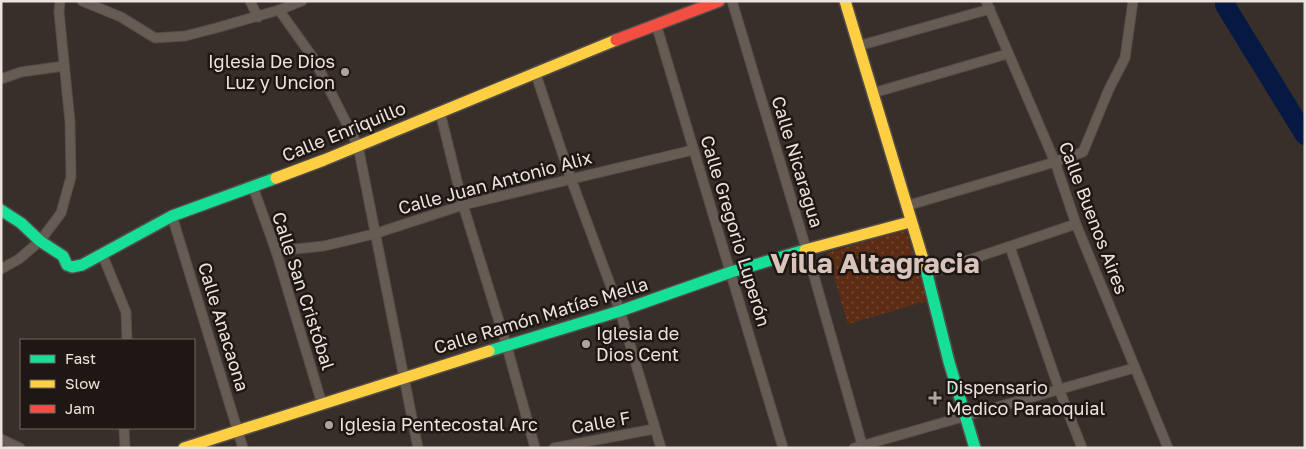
<svg xmlns="http://www.w3.org/2000/svg" width="1306" height="449" viewBox="0 0 1306 449" font-family="'Golos Text',sans-serif">
<defs>
<pattern id="green-dots" width="8" height="8" patternUnits="userSpaceOnUse" patternTransform="scale(1.25)"><rect width="8" height="8" fill="#5c2c15"/><path d="M2 2h.1M6 6h.1" fill="none" stroke="#744a37" stroke-width="1.8" stroke-linecap="round"/></pattern>
</defs>
<rect width="100%" height="100%" fill="#382f2b"/>
<path fill="url(#green-dots)" d="M906 230 927 301 848 324 827 253Z"/>
<g fill="none" stroke-linecap="round" stroke-linejoin="round">
<path stroke="#051943" stroke-width="20" d="M1225 1V5L1305 135"/>
<defs>
<g id="street">
<path d="M82 1 121 17 155 38 185 36 216 28 279 10 302 1"/>
<path d="M250 1 258 17"/>
<path d="M732 1 808 255 863 448"/>
<path d="M986 1 1055 162 1076 224 1168 448"/>
<path d="M279 10 314 59 358 146 418 448"/>
<path d="M656 24 783 448"/>
<path d="M858 46 990 9"/>
<path d="M535 72 571 179 620 311 661 448"/>
<path d="M1 79 21 72 64 66"/>
<path d="M873 93 1007 54"/>
<path d="M440 112 463 205 507 347 535 448"/>
<path d="M253 187 276 251 322 404"/>
<path d="M906 206 1055 162 1083 152 1109 89 1125 58 1133 1"/>
<path d="M172 216 243 448"/>
<path d="M1010 247 1059 389 1082 448"/>
<path d="M276 251 324 246 374 234 463 205 693 150"/>
<path d="M102 254 126 312 127 340"/>
<path d="M1 269 19 259 40 241 61 213 71 177 70 122 59 12 60 1"/>
<path d="M927 274 1076 224"/>
<path d="M124 428 125 448"/>
<path d="M1 439 20 448"/>
<path d="M554 448 654 429"/>
<path d="M854 448 1134 368"/>
</g>
<g id="fast">
<path d="M1 210 21 223 40 241 63 256 67 265 72 267 82 265 172 216 276 178"/>
<path d="M925 266 949 362 975 448"/>
<path d="M489 351 620 311 731 272 805 250"/>
</g>
<g id="slow">
<path d="M845 1 925 266"/>
<path d="M276 178 324 160 616 40"/>
<path d="M805 250 910 222"/>
<path d="M184 448 489 351"/>
</g>
<path id="jam" d="M616 40 719 1"/>
</defs>
<use href="#street" stroke="#544d48" stroke-width="11"/>
<use href="#fast" stroke="#544d48" stroke-width="14"/>
<use href="#slow" stroke="#544d48" stroke-width="14"/>
<use href="#jam" stroke="#544d48" stroke-width="14"/>
<use href="#street" stroke="#665c54" stroke-width="9"/>
<use href="#fast" stroke="#16e098" stroke-width="11"/>
<use href="#slow" stroke="#ffcf43" stroke-width="11"/>
<use href="#jam" stroke="#f24e42" stroke-width="11"/>
</g>
<g fill="#aea49f" stroke="#1e1714" stroke-width="2">
<circle cx="345" cy="72" r="5"/>
<circle cx="586" cy="344" r="5"/>
<path d="M932.5 390.5h5v5h5v5h-5v5h-5v-5h-5v-5h5z"/>
<circle cx="329" cy="425" r="5"/>
</g>
<g text-anchor="middle" stroke-width="5" stroke-linejoin="round" paint-order="stroke">
<g font-size="18" fill="#ede3de" stroke="#1e1714" text-anchor="start">
<text x="335" y="68" text-anchor="end">Iglesia De Dios<tspan x="335" dy="21">Luz y Uncion</tspan></text>
<text x="596" y="340">Iglesia de<tspan x="596" dy="21">Dios Cent</tspan></text>
<text x="946" y="394">Dispensario<tspan x="946" dy="21">Medico Paraoquial</tspan></text>
<text x="339" y="431">Iglesia Pentecostal Arc</text>
</g>
<g font-size="18" fill="#ede3de" stroke="#1e1714">
<text transform="translate(344 132) rotate(-22)" y="6">Calle Enriquillo</text>
<text transform="translate(797 162) rotate(73)" y="6">Calle Nicaragua</text>
<text transform="translate(495 183) rotate(-15)" y="6">Calle Juan Antonio Alix</text>
<text transform="translate(1093 218) rotate(69)" y="6">Calle Buenos Aires</text>
<text transform="translate(735 231) rotate(73)" y="6">Calle Gregorio Luperón</text>
<text transform="translate(303 291) rotate(72)" y="6">Calle San Cristóbal</text>
<text transform="translate(541 316) rotate(-17)" y="6">Calle Ramón Matías Mella</text>
<text transform="translate(223 327) rotate(73)" y="6">Calle Anacaona</text>
<text transform="translate(601 423) rotate(-10)" y="6">Calle F</text>
</g>
<g font-size="28" font-weight="bold" fill="#d9c4bb" stroke="#1e1714">
<text x="875" y="273">Villa Altagracia</text>
</g>
</g>
<rect width="1306" height="449" fill="none" stroke="#ede3de" stroke-width="5"/>
<rect x="20" y="339" width="175" height="90" fill="#1e1714" stroke="#716965"/>
<rect x="30" y="355" width="25" height="8" fill="#16e098" stroke="#716965"/>
<text x="65" y="364" font-size="15" fill="#ede3de">Fast</text>
<rect x="30" y="380" width="25" height="8" fill="#ffcf43" stroke="#716965"/>
<text x="65" y="389" font-size="15" fill="#ede3de">Slow</text>
<rect x="30" y="405" width="25" height="8" fill="#f24e42" stroke="#716965"/>
<text x="65" y="414" font-size="15" fill="#ede3de">Jam</text>
</svg>
